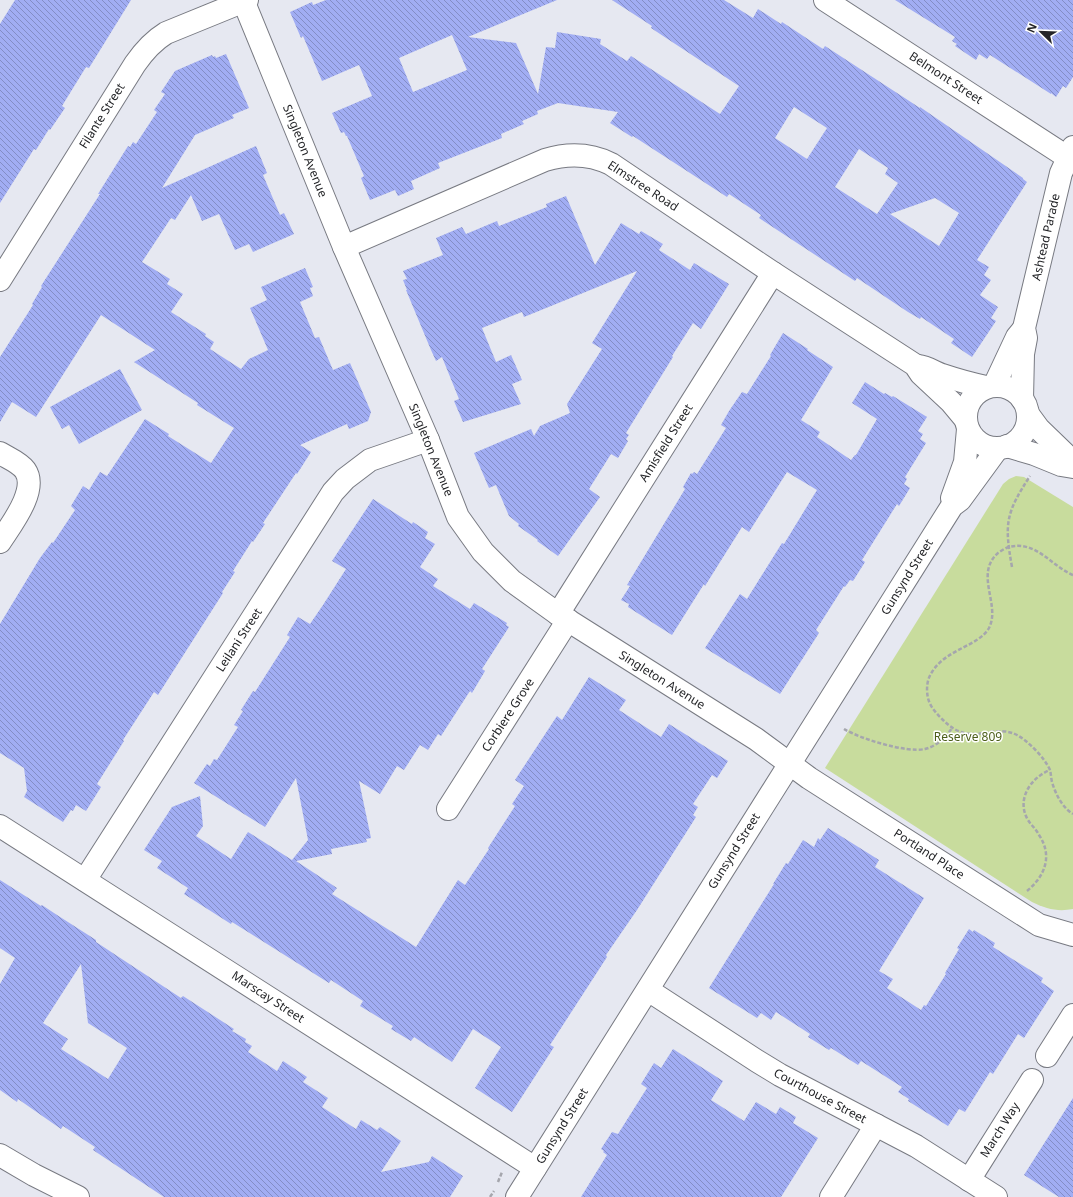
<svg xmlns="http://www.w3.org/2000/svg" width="1073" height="1197" viewBox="0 0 1073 1197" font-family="'Noto Sans',sans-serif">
<defs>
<pattern id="building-back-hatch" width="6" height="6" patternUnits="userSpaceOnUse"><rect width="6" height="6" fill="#a1adf3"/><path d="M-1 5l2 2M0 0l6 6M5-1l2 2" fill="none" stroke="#838dc5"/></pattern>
</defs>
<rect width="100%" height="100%" fill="#e6e8f1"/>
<path fill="#c8dc9d" d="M1016 476 1024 477 1073 507V909C1058 912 1046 909 1032 902L825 768 1003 484 1009 479Z"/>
<g fill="url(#building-back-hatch)" fill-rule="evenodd">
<path d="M15 0H131L89 68 86 67 62 106 65 108 50 130 49 129 36 150 34 149 0 203V24Z"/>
<path d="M326 0H557L468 37 516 43 538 94 546 47 555 48 557 32 601 39 600 44 627 61 631 56 720 114 739 86 651 28 652 26 612 0H724L753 18 758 9 781 24 782 22 823 49 825 46 920 108V107L1023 178V179L1027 182 977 260 989 267 984 275 991 280 980 295 998 307 991 318 996 321 972 357 951 343 954 339 921 317 920 319 908 312 857 278 855 281 759 218 761 215 729 194 727 197 633 136 632 137 610 123 618 112 558 103 537 111 538 114 522 121 524 124 501 134 502 138 438 163 440 168 411 181 414 189 398 196 395 190 370 200 361 178 364 176 347 136H346L344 132 341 133 332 113 372 96 359 65 322 81 303 36 301 38 290 12 312 2 313 5ZM452 35 467 70 413 92 399 58ZM794 107 827 128 807 159 775 138ZM859 149 888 168 885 174 898 183 877 214 835 187ZM935 198 959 213 939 246 890 214Z"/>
<path d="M895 0H1073V77L1066 88 1063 86 1056 97 1051 93V94L990 55 987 59 979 54 976 60 955 46 957 44 952 41 955 37Z"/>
<path d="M226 54 249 108 232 115 234 118 195 135 162 188 256 146 267 173 263 175 280 215 284 213 294 234 253 252 249 244 235 250 219 214 202 221 191 195 175 220 171 218 142 262 170 279 167 284 183 294 171 312 206 334 205 336 214 342 210 349 241 369 249 359 268 350 250 308 267 300 261 287 305 268 313 287 310 288 313 296 300 302 315 338 319 337 333 370 350 363 371 412 368 421 349 429 347 424 300 445 311 452 297 474 296 473 263 523 265 524 253 542 252 541 233 571 235 572 222 592 223 593 158 695 154 692 123 740 124 741 97 784 101 787 86 811 76 805 73 811 71 810 63 822 24 797 27 791 24 768 0 753V624L40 558 52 542 53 543 75 510 71 506 83 486 89 490 100 472 107 476 145 419 169 434 168 436 211 463 234 428 197 405 198 403 134 362 155 350 101 315 36 417 12 402 0 422V357L33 305 32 304 42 287 41 286 100 194H98L128 146 130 147 133 142 136 144 157 112 154 110 165 94 161 92 175 71 212 55 213 57 215 56 216 58Z"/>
<path d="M566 196 595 265 621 223 639 234 641 231 663 244 659 250 690 270 694 263 729 284 701 329 693 323 672 356 673 357 626 433 629 435 626 439 628 441 618 458 611 454 589 489 600 497 558 556 537 541 538 540 518 526 519 524 509 516 496 485 489 488 474 453 531 429 534 436 540 426 570 413 567 404 602 349 592 343 637 271 524 317 522 312 482 328 496 362 511 355 522 380 512 384 521 404 463 422 454 401 459 399 442 357 436 361 431 350 406 290H407L403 280 407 279 403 271 443 255 436 238 462 227 466 234 497 221 499 226 547 207 546 204Z"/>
<path d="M783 333 808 349 807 350 833 367 801 420 820 432 817 437 851 460 855 455H856L877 419 852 403 865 382 884 394 885 393 892 397 893 396 927 417 918 431 923 434 920 439 926 443 905 477 907 479 904 484 910 488 899 506 897 504 862 560 865 562 853 581 850 580 845 587 844 586 816 630 819 633 780 694 705 648 740 594 747 599 782 543 784 544 817 490 787 472 749 532 742 527 705 586 704 584 672 635 628 607 629 604 621 600 630 586 627 585 685 489 683 487 691 473 692 474 694 472 697 474 726 428 721 425 729 411 742 392 747 394 771 356 770 355Z"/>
<path d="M120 369 142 410 79 444 69 425 62 429 50 407Z"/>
<path d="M373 499 412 524 413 522 428 532 425 538 435 544 420 567 438 579 433 586 470 609 474 603 507 623 506 625 509 627 482 669 485 671 472 693 470 691 441 736 438 734 428 750 420 745 404 770 397 766 380 794 359 781 371 838 366 839 367 842 331 849 332 854 296 861 337 888 332 894 416 947 458 880 465 885 489 849 488 848 515 806 512 804 524 786 515 780 557 716 562 720 589 677 626 700 619 710 661 737 669 724 728 761 717 778 712 775 693 804 698 807 693 815 696 817 637 910 606 955 607 957 550 1045 554 1047 512 1112 475 1088 501 1047 473 1029 452 1062 414 1037 411 1041 391 1029 393 1026 360 1006 363 1001 331 980 329 983 232 922 231 924 184 894 188 888 157 868 162 861 144 850 172 807 200 796 203 826 196 836 231 859 248 832 292 860 308 840 296 778 265 827 194 783 207 764 210 766 214 759 217 760 238 727 234 725 243 711 241 710 253 691 255 692 290 637 287 635 298 617 310 624 323 605 346 569 332 561Z"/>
<path d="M828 828 879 860 875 867 924 898 879 971 893 979 887 988 921 1010 924 1005 926 1006 946 974 945 973 959 949 957 948 969 929 973 932 974 930 995 943 993 947 1043 978 1041 982 1054 991 1024 1038 1018 1034 993 1074 990 1072 965 1112 959 1109 948 1126 908 1101 909 1099 898 1092 902 1087 861 1061 858 1065 831 1048 829 1050 808 1037 810 1034 776 1012 771 1020 761 1013 757 1018 709 988 774 884H773L786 863 788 864 803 840 814 847 818 838 820 840Z"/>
<path d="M0 880 41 906 42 905 57 915 96 940V942L181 998 183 996 234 1029 232 1031 246 1039 245 1042 252 1046 248 1052 277 1071 283 1061 307 1077 303 1082 328 1098 322 1107 356 1129 361 1120 377 1130 380 1127 401 1141 381 1172 429 1162 432 1156 463 1176 450 1197H164L93 1150 95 1147 63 1126 61 1129 18 1099 17 1102 0 1090V984L15 958 0 948ZM81 964 88 1023 127 1048 108 1079 61 1049 68 1039 43 1023Z"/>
<path d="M673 1049 723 1081 711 1100 744 1121 756 1102 776 1114 780 1107 796 1117 793 1123 818 1138 781 1197H581L607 1155 603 1152 604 1151 601 1149 612 1132 618 1134 647 1088 641 1084 654 1063 661 1068Z"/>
<path d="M1073 1098V1197H1059L1024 1175Z"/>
</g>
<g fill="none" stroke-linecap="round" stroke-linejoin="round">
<defs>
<g id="street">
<path d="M243 0 344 247 428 440 458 517 483 552 512 581 558 614 756 739 809 778 1039 925 1073 935"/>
<path d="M825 0 1067 157"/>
<path d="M344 247 545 160C568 153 589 153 611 164L773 273 915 365 921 374 951 402 966 420"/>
<path d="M0 280 135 64C144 51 153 41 166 33L247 0"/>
<path d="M918 366C927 367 934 372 942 375 957 380 971 384 986 387"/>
<path d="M0 453C8 458 19 462 25 470 39 490 10 526 0 542"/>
<path d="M558 614 773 273"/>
<path d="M448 809 568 620"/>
<path d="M0 826 535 1168"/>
<path d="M85 880 333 492 345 479 370 460 428 440"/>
<path d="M648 990 757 1061 780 1075 916 1146 996 1197"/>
<path d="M1047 1056 1073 1015"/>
<path d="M969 1180 1032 1080"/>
<path d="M831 1197 876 1125"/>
</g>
<g id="secondary">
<path d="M994 386 1017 337 1022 331"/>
<circle cx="997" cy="417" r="31"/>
<path d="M1022 399 1023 354 1026 338 1024 328 1061 173 1073 147"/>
<path d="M1028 414 1039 429 1067 456 1073 464"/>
<path d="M1007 446 1034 454 1061 465 1073 467"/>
<path d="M952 498 965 462 968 429"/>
<path d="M0 1155 34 1175 78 1197"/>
<path d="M517 1197 952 506 960 500 998 448"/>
</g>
</defs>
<use href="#street" stroke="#787a82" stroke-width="24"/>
<use href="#secondary" stroke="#787a82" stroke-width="24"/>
<g stroke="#a5a6ad" stroke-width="2.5" stroke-dasharray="4 2" stroke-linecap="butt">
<path d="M1012 567C1004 523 1006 513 1030 476"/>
<path d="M1073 575C1051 566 1036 540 1009 547 1005 548 1001 551 998 553 974 574 1001 605 989 628 979 646 946 649 932 672 927 679 926 689 928 698 930 707 937 714 943 720 972 749 991 722 1017 735 1028 741 1045 758 1050 770 1051 774 1051 778 1052 782 1056 795 1062 807 1073 814"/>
<path d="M844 729C861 739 906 753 925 749 937 746 946 737 952 728"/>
<path d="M1027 891C1045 876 1053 856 1039 835 1036 829 1031 825 1028 820 1016 800 1030 778 1050 770"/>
<path d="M498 1182 502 1172"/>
<path d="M490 1197 494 1191"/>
</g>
<use href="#street" stroke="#fff" stroke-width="22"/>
<use href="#secondary" stroke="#fff" stroke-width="22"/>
</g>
<g text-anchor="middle" stroke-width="3" stroke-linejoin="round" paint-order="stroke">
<g font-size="12" fill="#242528" stroke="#fff">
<text transform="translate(946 78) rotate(33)" y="4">Belmont Street</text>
<text transform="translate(102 116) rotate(-58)" y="4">Filante Street</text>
<text transform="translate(305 151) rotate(68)" y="4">Singleton Avenue</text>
<text transform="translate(643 186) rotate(33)" y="4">Elmstree Road</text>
<text transform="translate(1046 237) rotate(-77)" y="4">Ashtead Parade</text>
<text transform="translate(666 443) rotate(-58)" y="4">Amisfield Street</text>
<text transform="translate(431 450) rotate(68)" y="4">Singleton Avenue</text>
<text transform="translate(907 577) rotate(-58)" y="4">Gunsynd Street</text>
<text transform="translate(239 640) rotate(-57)" y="4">Leilani Street</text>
<text transform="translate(662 680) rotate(32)" y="4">Singleton Avenue</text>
<text transform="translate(508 715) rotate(-57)" y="4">Corbiere Grove</text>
<text transform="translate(734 851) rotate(-58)" y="4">Gunsynd Street</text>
<text transform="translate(929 854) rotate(33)" y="4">Portland Place</text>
<text transform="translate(268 997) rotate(33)" y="4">Marscay Street</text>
<text transform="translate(820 1096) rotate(28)" y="4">Courthouse Street</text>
<text transform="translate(562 1126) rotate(-58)" y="4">Gunsynd Street</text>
<text transform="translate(1000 1130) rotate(-58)" y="4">March Way</text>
</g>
<g font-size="12" fill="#4c5e1a" stroke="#fff">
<text x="968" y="741">Reserve 809</text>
</g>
</g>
<g transform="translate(1041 32) rotate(293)" stroke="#ffffff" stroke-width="3" paint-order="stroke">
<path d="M0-3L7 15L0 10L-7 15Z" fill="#242528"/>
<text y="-6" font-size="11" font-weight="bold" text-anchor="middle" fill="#242528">N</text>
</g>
</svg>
